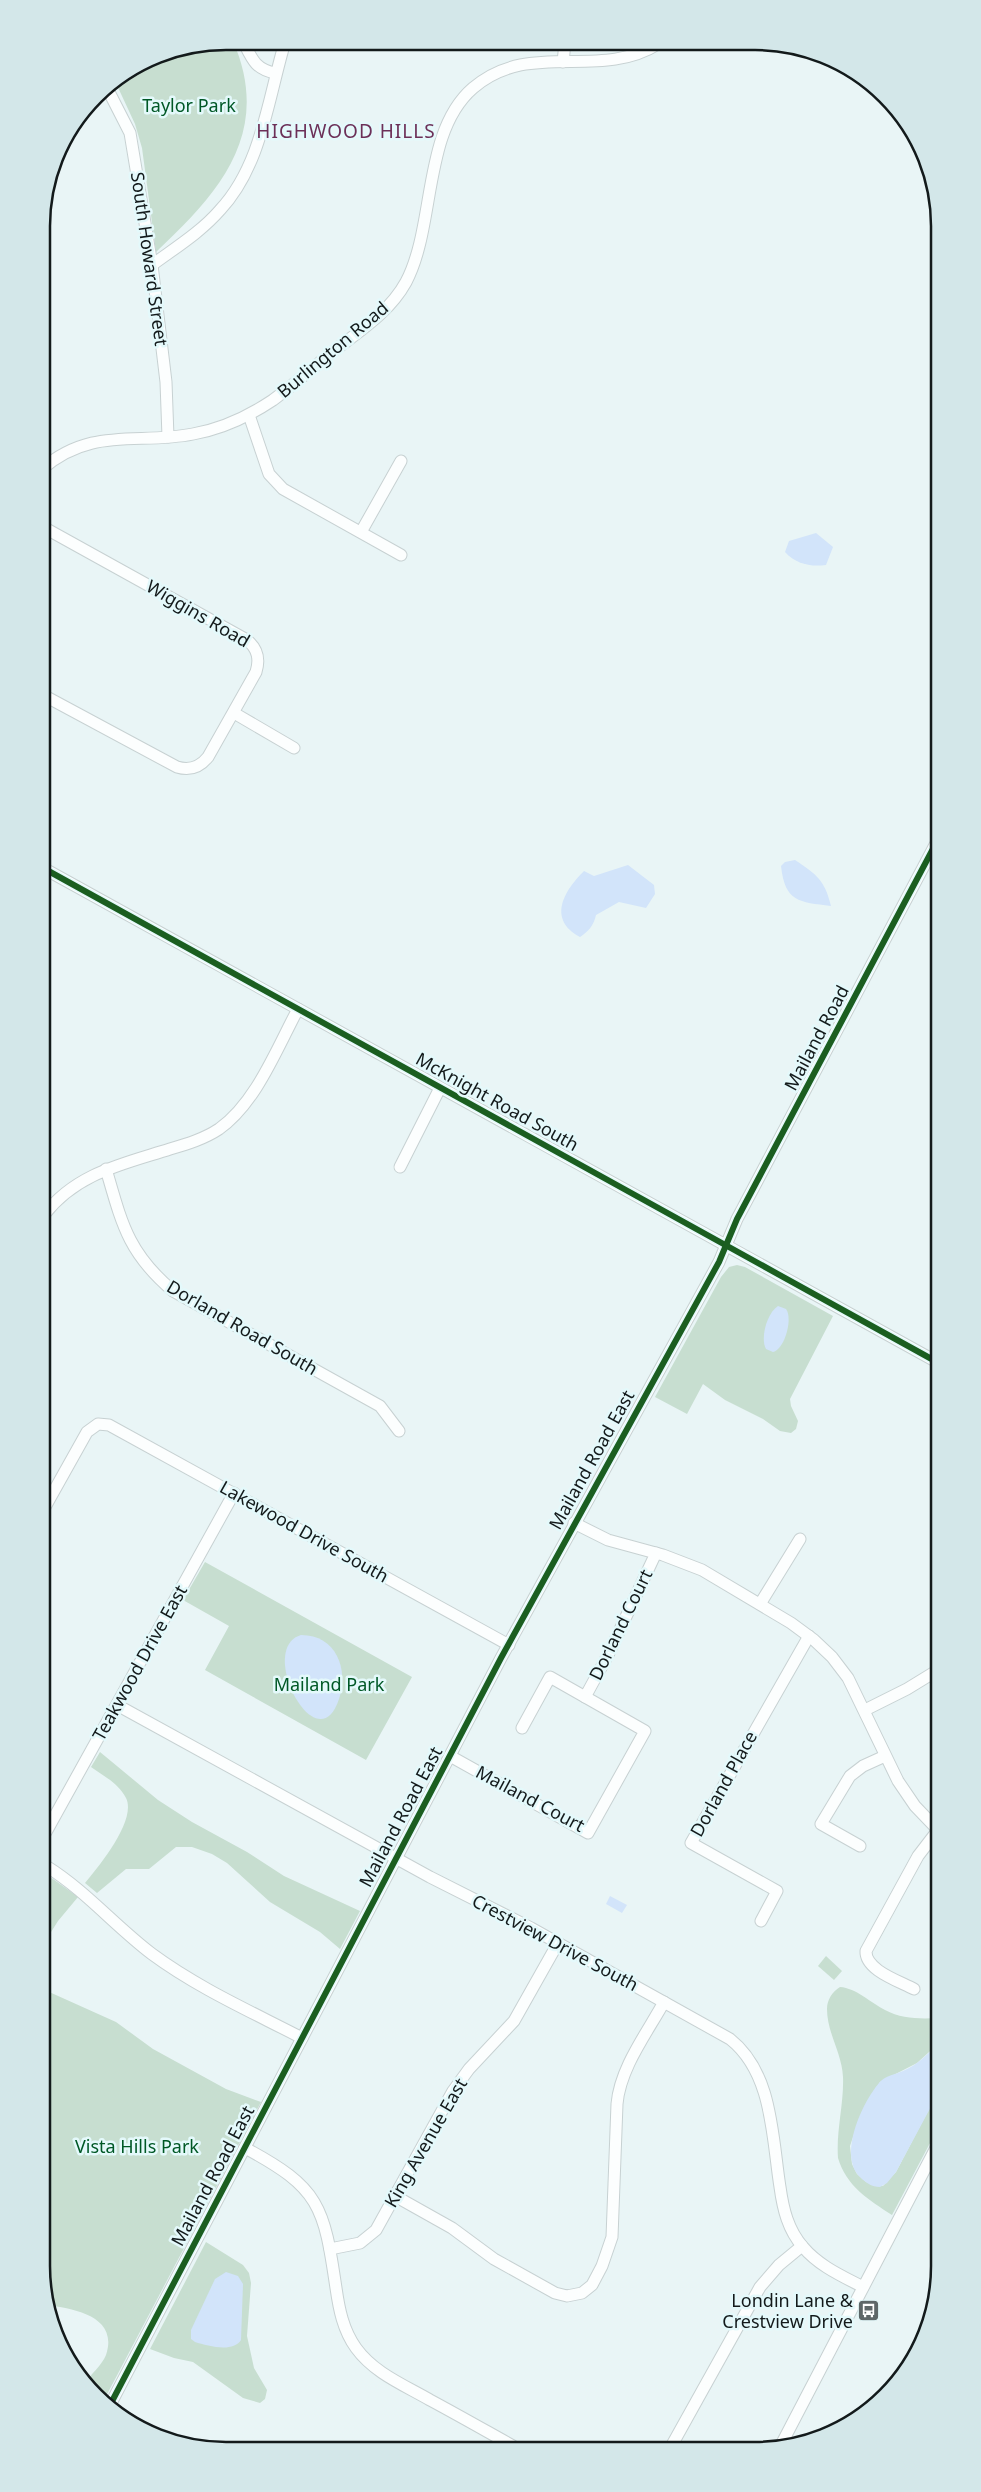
<svg xmlns="http://www.w3.org/2000/svg" width="981" height="2492" viewBox="0 0 981 2492" font-family="'Noto Sans',sans-serif">
<rect width="100%" height="100%" fill="#e9f5f6"/>
<g fill="#c7ded0">
<path d="M226 41H233C273 133 219 193 156 252L142 148 135 124 115 81 156 55Z"/>
<path d="M737 1265 745 1267 833 1316 790 1399 791 1406 798 1421 796 1429 791 1433 780 1431 763 1419 725 1400 703 1384 687 1414 655 1397 721 1277 729 1267Z"/>
<path d="M205 1562 412 1677 366 1760 205 1670 229 1626 183 1600Z"/>
<path d="M100 1752 158 1800 192 1822 247 1852 284 1876 360 1911 340 1949 320 1932 270 1902 227 1863 212 1854 192 1847H176L149 1869H126L97 1893 85 1883C99 1866 137 1820 126 1798 119 1784 104 1776 91 1767Z"/>
<path d="M46 1874 78 1897 58 1921 46 1940Z"/>
<path d="M826 1956 842 1971 834 1980 818 1966Z"/>
<path d="M840 1987C856 1988 871 2003 885 2010 902 2019 920 2019 939 2018V2043L917 2063 880 2082 858 2122 850 2146 852 2164 857 2174 866 2182 883 2186 896 2172 939 2090V2126L892 2215C869 2200 846 2186 838 2158 836 2131 844 2104 843 2077 842 2053 827 2033 827 2009 827 2000 832 1992 840 1987Z"/>
<path d="M47 1991 116 2022 153 2049 226 2089 261 2102 103 2402 96 2397 85 2383C91 2374 102 2365 106 2355 119 2316 74 2309 47 2305Z"/>
<path d="M206 2242 243 2265 249 2273 251 2283 247 2336 254 2368 267 2390 265 2399 260 2403 243 2398 193 2362 174 2358 150 2349Z"/>
</g>
<g fill="#d2e4fa">
<path d="M816 533 833 547 826 565C810 567 796 564 785 552L789 541Z"/>
<path d="M795 860C816 874 825 880 831 906 799 902 785 902 781 866L785 862Z"/>
<path d="M628 865 654 885 655 894 646 908 619 902 596 915C594 925 588 932 580 937 547 919 564 891 584 871L594 876Z"/>
<path d="M778 1306 786 1309C793 1318 785 1349 773 1352L766 1349C760 1338 767 1313 778 1306Z"/>
<path d="M301 1635C336 1635 349 1669 339 1699 317 1765 256 1648 301 1635Z"/>
<path d="M610 1896 627 1905 622 1913 606 1904Z"/>
<path d="M939 2043V2090L933 2103 896 2172 887 2183 880 2187C872 2187 866 2183 860 2177 838 2155 862 2103 879 2083 886 2075 894 2075 903 2071 917 2065 928 2054 939 2043Z"/>
<path d="M226 2272 238 2276 243 2284 241 2340C233 2353 208 2346 195 2342L191 2339V2330L215 2279Z"/>
</g>
<g fill="none" stroke-linecap="round" stroke-linejoin="round">
<defs>
<g id="minor">
<path d="M243 41C252 59 255 69 275 73"/>
<path d="M563 62 565 43"/>
<path d="M106 86 130 133 152 265 166 382 168 437"/>
<path d="M152 265C175 248 201 232 220 210 262 165 268 98 285 42"/>
<path d="M249 415 269 474 283 489 401 555"/>
<path d="M42 469C92 426 138 445 193 434 221 429 249 416 273 400 293 385 312 369 331 353 358 332 389 313 406 282 436 225 422 132 473 88 530 39 598 81 658 44"/>
<path d="M43 527 247 640C258 649 260 659 256 672L208 757C200 767 190 771 177 767L43 695"/>
<path d="M361 532 401 461"/>
<path d="M234 713 294 748"/>
<path d="M43 868 937 1362"/>
<path d="M400 1167 440 1088"/>
<path d="M106 1169C122 1224 128 1253 173 1291L380 1406 399 1431"/>
<path d="M44 1215C76 1173 123 1164 170 1149 187 1144 204 1139 219 1129 256 1103 277 1048 298 1009"/>
<path d="M45 1507 87 1432 98 1424 109 1425 509 1645"/>
<path d="M574 1523 608 1540 663 1555 702 1570 791 1623 814 1640 832 1657 848 1678 898 1781 915 1806 938 1830"/>
<path d="M760 1604 800 1539"/>
<path d="M585 1697 608 1655 656 1553"/>
<path d="M117 1705 430 1877 531 1928 730 2039C773 2073 772 2137 780 2187 783 2209 788 2230 803 2247 819 2266 842 2276 863 2287"/>
<path d="M865 1710 907 1689 938 1670"/>
<path d="M450 1756 588 1833 645 1731 550 1677 522 1728"/>
<path d="M46 1832 234 1493"/>
<path d="M860 1846 821 1824 850 1776 863 1766 885 1756"/>
<path d="M46 1866C86 1891 115 1926 152 1954 198 1988 252 2012 302 2038"/>
<path d="M761 1921 777 1891 691 1843 809 1636"/>
<path d="M914 1989C899 1981 865 1970 866 1951L918 1856 938 1830"/>
<path d="M245 2148C320 2188 324 2206 336 2288 339 2309 343 2330 356 2348 374 2373 404 2385 430 2400 458 2415 486 2431 513 2446"/>
<path d="M395 2196 452 2228 494 2259 555 2293 567 2296 582 2293 592 2285 602 2266 612 2237 617 2104C620 2068 647 2033 664 2002"/>
<path d="M330 2249 360 2243 376 2230 453 2091 469 2069 514 2021 558 1943"/>
<path d="M109 2407 501 1658 719 1262 737 1219 935 845"/>
<path d="M672 2445 760 2287 779 2265 802 2246"/>
<path d="M781 2445 939 2142"/>
</g>
</defs>
<use href="#minor" stroke="#c7d1d2" stroke-width="13"/>
<use href="#minor" stroke="#fcfefe" stroke-width="11"/>
<defs>
<g id="cycleway">
<path d="M43 868 937 1362"/>
<path d="M109 2407 501 1658 719 1262 737 1219 935 845"/>
</g>
</defs>
<use href="#cycleway" stroke="#e4f9fb" stroke-width="9"/>
<use href="#cycleway" stroke="#1b5e20" stroke-width="6"/>
</g>
<defs>
<symbol id="bus-square" viewBox="-11 -11 22 22"><rect x="-9" y="-9" width="18" height="18" rx="4" fill="#5e6768" stroke="#e4f9fb"/><path d="M-5-6H5V4H4V6H2V4H-2V6H-4V4H-5ZM-3.5-4V0h7V-4ZM-3.5 1.2v1.5H-2V1.2ZM2 1.2v1.5H3.5V1.2Z" fill="#fff"/></symbol>
</defs>
<g fill-rule="evenodd">
<use href="#bus-square" x="856" y="2298" width="25" height="25"/>
</g>
<g text-anchor="middle" stroke-width="5" stroke-linejoin="round" paint-order="stroke">
<g font-size="18" fill="#005826" stroke="#e4f9fb">
<text x="189" y="112">Taylor Park</text>
<text x="329" y="1691">Mailand Park</text>
<text x="137" y="2153">Vista Hills Park</text>
</g>
<g font-size="18" fill="#131a1b" stroke="#e4f9fb">
<text transform="translate(149 259) rotate(82)" y="6">South Howard Street</text>
<text transform="translate(333 350) rotate(-40)" y="6">Burlington Road</text>
<text transform="translate(198 614) rotate(30)" y="6">Wiggins Road</text>
<text transform="translate(817 1038) rotate(-62)" y="6">Mailand Road</text>
<text transform="translate(497 1102) rotate(29)" y="6">McKnight Road South</text>
<text transform="translate(242 1328) rotate(30)" y="6">Dorland Road South</text>
<text transform="translate(592 1460) rotate(-61)" y="6">Mailand Road East</text>
<text transform="translate(304 1532) rotate(29)" y="6">Lakewood Drive South</text>
<text transform="translate(621 1625) rotate(-64)" y="6">Dorland Court</text>
<text transform="translate(140 1663) rotate(-61)" y="6">Teakwood Drive East</text>
<text transform="translate(724 1784) rotate(-61)" y="6">Dorland Place</text>
<text transform="translate(530 1799) rotate(28)" y="6">Mailand Court</text>
<text transform="translate(401 1817) rotate(-62)" y="6">Mailand Road East</text>
<text transform="translate(555 1943) rotate(28)" y="6">Crestview Drive South</text>
<text transform="translate(426 2143) rotate(-60)" y="6">King Avenue East</text>
<text transform="translate(213 2176) rotate(-62)" y="6">Mailand Road East</text>
</g>
<g font-size="18" fill="#131a1b" stroke="#e4f9fb" text-anchor="end">
<text x="853" y="2307">Londin Lane &amp;<tspan x="853" dy="21">Crestview Drive</tspan></text>
</g>
<g font-size="19" letter-spacing="1" fill="#6c3058" stroke="#e4f9fb">
<text x="346" y="138">HIGHWOOD HILLS</text>
</g>
</g>
<path d="M0 0H981V2492H0ZM226 50H755A176 176 0 0 1 931 226V2266A176 176 0 0 1 755 2442H226A176 176 0 0 1 50 2266V226A176 176 0 0 1 226 50Z" fill="#d3e7e9" fill-rule="evenodd"/>
<path fill="none" stroke="#131a1b" stroke-width="2.5" d="M226 50H755A176 176 0 0 1 931 226V2266A176 176 0 0 1 755 2442H226A176 176 0 0 1 50 2266V226A176 176 0 0 1 226 50Z"/>
</svg>
